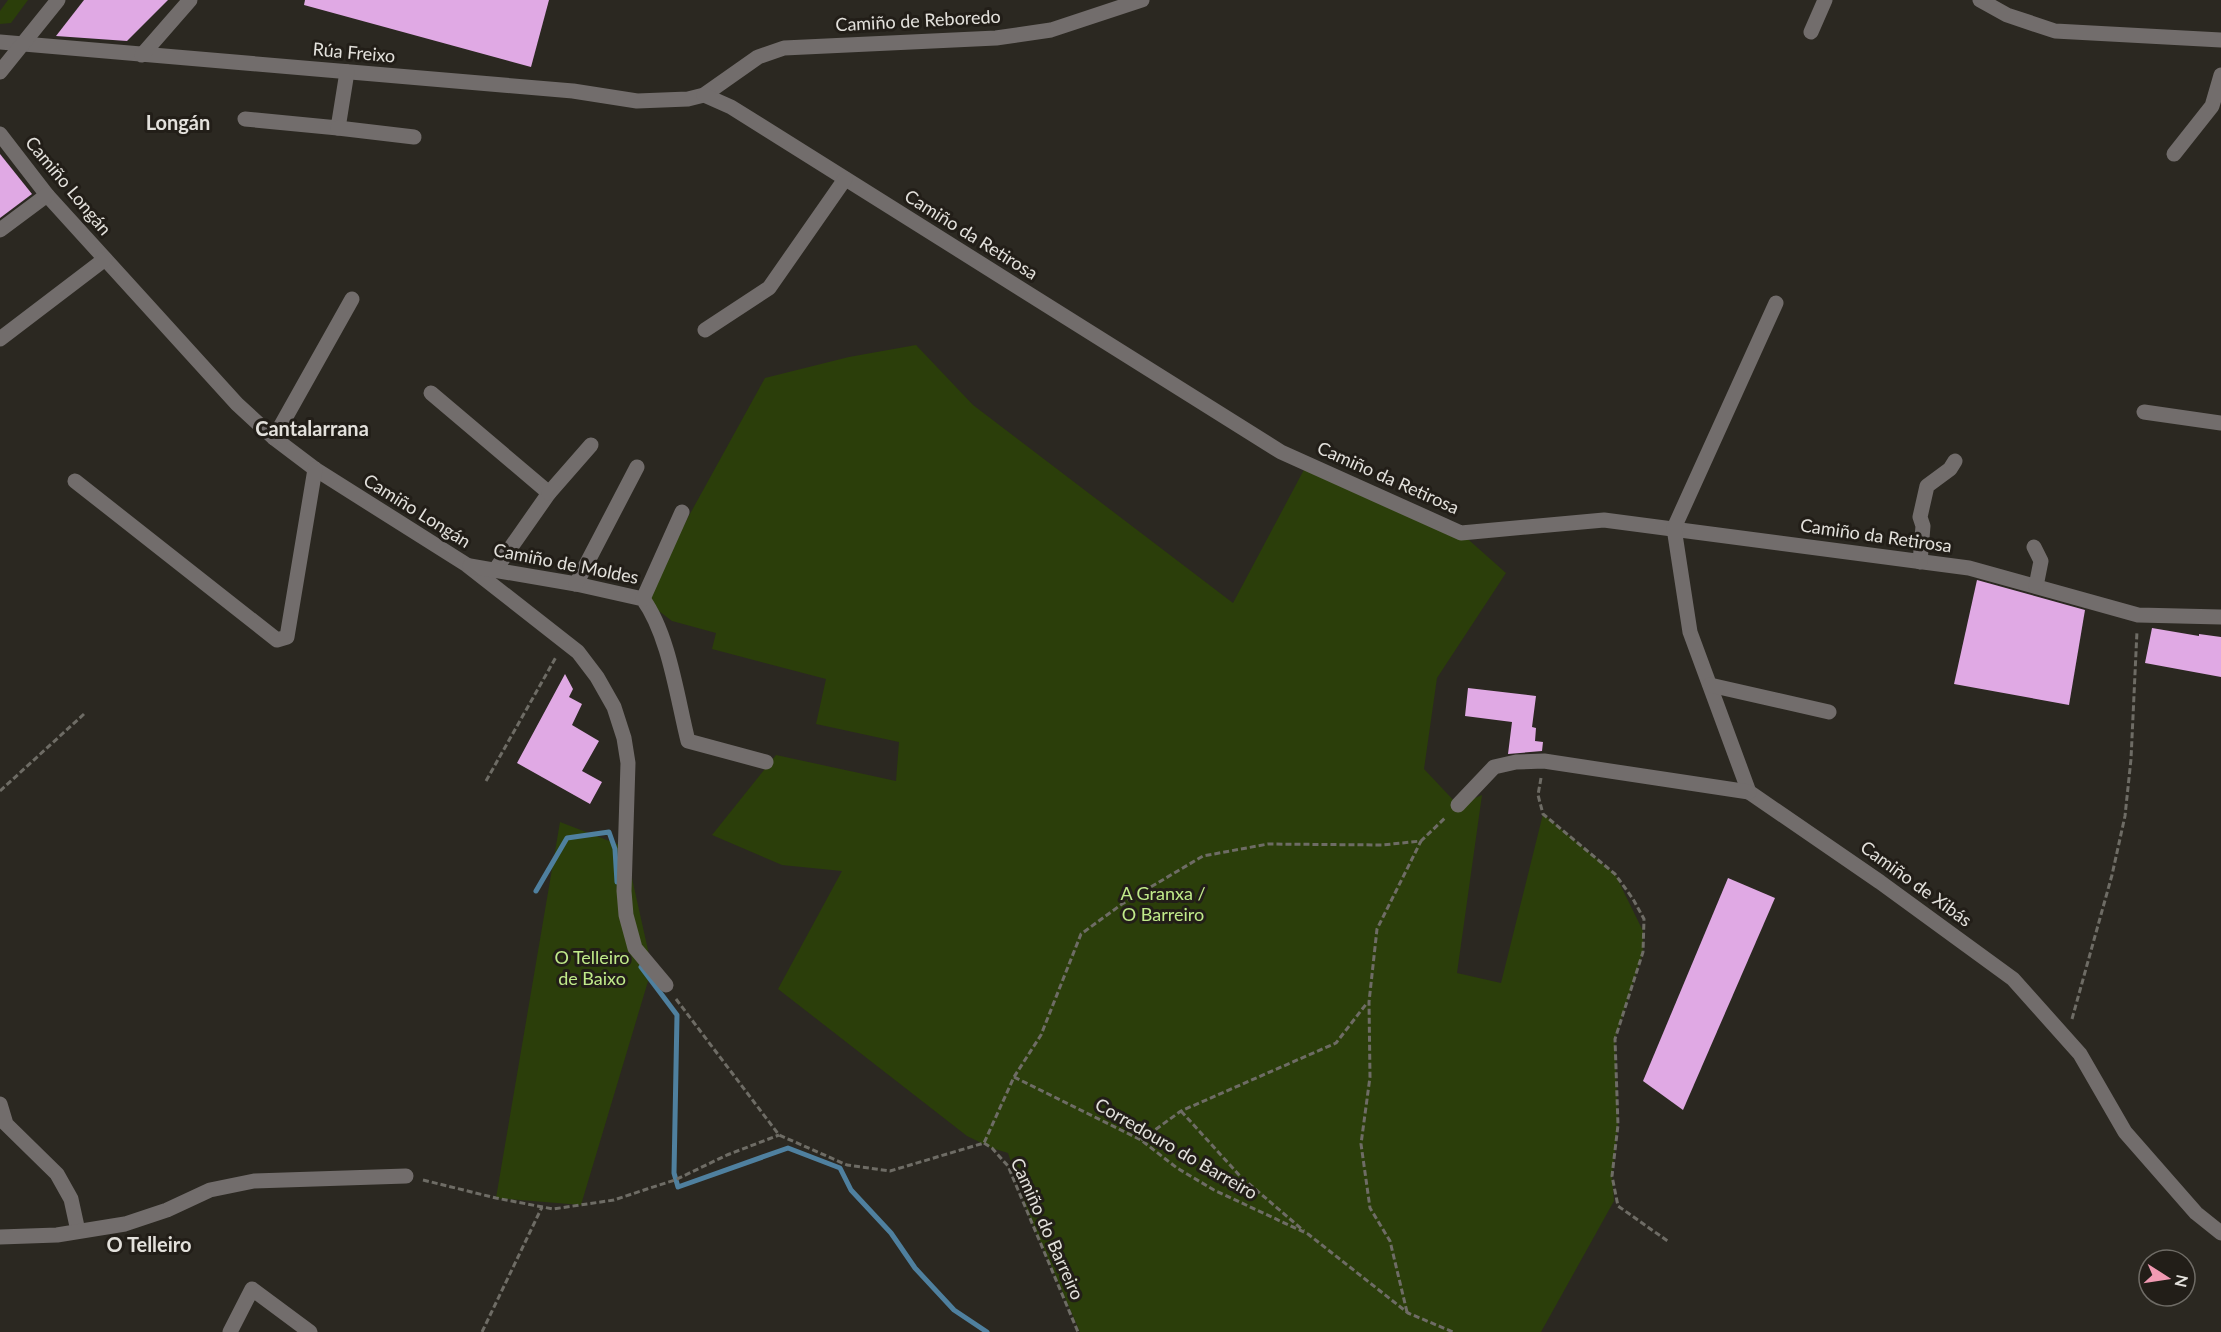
<svg xmlns="http://www.w3.org/2000/svg" width="2221" height="1332" viewBox="0 0 2221 1332" font-family="Lato,sans-serif">
<rect width="100%" height="100%" fill="#2b2821"/>
<g fill="#2b3e0a">
<path d="M8 0H28L11 23 0 24V11Z"/>
<path d="M916 345 973 405 1233 603 1307 464 1461 533 1506 573 1437 678 1424 769 1458 805 1482 795 1457 973 1501 983 1543 814 1615 874 1643 931V952L1615 1039 1618 1125 1612 1176 1614 1201 1541 1332H1080L1029 1215 1008 1153 992 1148 967 1136 778 989 842 871 782 865 712 835 776 755 896 781 899 742 816 724 826 679 712 649 716 633 672 621 643 599 765 378 849 357Z"/>
<path d="M560 822 625 847 652 968 581 1205 496 1198Z"/>
</g>
<g fill="none" stroke-linecap="round" stroke-linejoin="round">
<g stroke="#4f809f" stroke-width="5">
<path d="M536 891 567 838 609 832 615 849 617 882"/>
<path d="M641 967 677 1015 674 1173 678 1187 788 1148 840 1168 851 1190 891 1233 915 1268 954 1310 987 1332"/>
</g>
</g>
<g fill="#e0a9e4">
<path d="M84 0H168L127 41 56 36Z"/>
<path d="M305 0H549L531 67 304 5Z"/>
<path d="M0 154 32 194 0 218Z"/>
<path d="M1977 580 2085 610 2069 705 1954 684Z"/>
<path d="M2152 628 2199 636V634L2221 637V677L2145 663Z"/>
<path d="M565 674 573 689 569 697 582 704 572 725 599 741 582 771 602 782 590 804 517 763Z"/>
<path d="M1468 688 1536 696 1532 727 1536 728 1535 741 1543 742 1542 751 1508 754 1512 722 1465 716Z"/>
<path d="M1728 878 1775 898 1683 1110 1643 1081Z"/>
</g>
<g fill="none" stroke-linecap="round" stroke-linejoin="round">
<g stroke="#6e6c65" stroke-width="3" stroke-dasharray="6 3" stroke-linecap="butt">
<path d="M1541 778 1538 795 1543 814 1615 874 1633 899 1644 919 1643 952 1615 1039 1618 1125 1612 1176 1618 1206 1669 1242"/>
<path d="M486 781 556 657"/>
<path d="M0 791 84 714"/>
<path d="M676 999 779 1135 847 1165 890 1171 984 1143 1014 1077 1041 1035 1081 934 1122 904 1203 856 1268 844 1382 845 1421 841 1446 817"/>
<path d="M2072 1019 2112 875 2125 816 2131 759 2137 631"/>
<path d="M1014 1077 1141 1140 1177 1168 1214 1190 1308 1234 1408 1313 1453 1332"/>
<path d="M1181 1111 1240 1176 1304 1231"/>
<path d="M1141 1140 1181 1111 1336 1043 1367 1003"/>
<path d="M984 1143 992 1148 1008 1166 1078 1332"/>
<path d="M423 1180 496 1198 553 1209 614 1200 647 1189 675 1180 727 1155 779 1135"/>
<path d="M1407 1312 1390 1241 1370 1208 1361 1144 1370 1077 1369 1002 1377 929 1421 841"/>
<path d="M482 1332 542 1207"/>
</g>
<g stroke="#726d6c" stroke-width="15">
<path d="M1980 0 2007 15 2055 31 2221 40"/>
<path d="M1811 32 1825 0"/>
<path d="M0 42 573 91 637 101 688 99 704 95 758 57 784 48 996 38 1051 30 1142 0"/>
<path d="M142 55 190 0"/>
<path d="M0 72 58 0"/>
<path d="M704 95 731 107 1281 452 1461 533 1604 520 1969 568 2138 615 2221 617"/>
<path d="M245 119 338 128 347 72"/>
<path d="M338 128 414 137"/>
<path d="M0 134 47 195 237 404 274 438 315 469 467 565 578 652 597 677 614 707 624 738 628 763 624 891 626 915 635 948 666 985"/>
<path d="M2174 154 2212 106 2221 75"/>
<path d="M0 230 47 195"/>
<path d="M1776 303 1674 528 1690 632 1749 792 1880 882 2013 979 2080 1054 2125 1132 2196 1213 2221 1233"/>
<path d="M705 330 769 288 845 179"/>
<path d="M0 339 105 259"/>
<path d="M431 393 549 493 495 570"/>
<path d="M2144 412 2221 423"/>
<path d="M274 438 352 299"/>
<path d="M75 481 277 640 287 637 315 469"/>
<path d="M549 493 591 445"/>
<path d="M2034 547 2041 561 2036 586"/>
<path d="M1920 562 1923 526 1920 517 1927 486 1950 469 1955 461"/>
<path d="M470 566 576 584 643 599C669 635 677 697 688 741L766 762"/>
<path d="M576 584 637 467"/>
<path d="M643 599 682 512"/>
<path d="M1710 685 1829 712"/>
<path d="M1458 805 1494 767 1516 762 1544 761 1749 792"/>
<path d="M0 1104 6 1124 57 1174 71 1199 78 1231"/>
<path d="M0 1237 57 1235 125 1224 167 1210 210 1190 254 1181 406 1176"/>
<path d="M230 1332 252 1289 310 1332"/>
</g>
</g>
<g text-anchor="middle" stroke-width="6" stroke-linejoin="round" paint-order="stroke">
<g font-size="18" fill="#e3e1dc" stroke="#221e18">
<text transform="translate(918 21) rotate(-3)" y="6">Camiño de Reboredo</text>
<text transform="translate(354 53) rotate(5)" y="6">Rúa Freixo</text>
<text transform="translate(68 186) rotate(50)" y="6">Camiño Longán</text>
<text transform="translate(971 235) rotate(32)" y="6">Camiño da Retirosa</text>
<text transform="translate(1388 478) rotate(24)" y="6">Camiño da Retirosa</text>
<text transform="translate(417 511) rotate(32)" y="6">Camiño Longán</text>
<text transform="translate(1876 536) rotate(8)" y="6">Camiño da Retirosa</text>
<text transform="translate(566 564) rotate(11)" y="6">Camiño de Moldes</text>
<text transform="translate(1916 884) rotate(36)" y="6">Camiño de Xibás</text>
<text transform="translate(1176 1149) rotate(30)" y="6">Corredouro do Barreiro</text>
<text transform="translate(1047 1229) rotate(66)" y="6">Camiño do Barreiro</text>
</g>
<g font-size="18" fill="#c0ea8a" stroke="#221e18">
<text x="1163" y="900">A Granxa /<tspan x="1163" dy="21">O Barreiro</tspan></text>
<text x="592" y="964">O Telleiro<tspan x="592" dy="21">de Baixo</tspan></text>
</g>
<g font-size="20" font-weight="bold" fill="#e3e1dc" stroke="#221e18">
<text x="178" y="130">Longán</text>
<text x="312" y="436">Cantalarrana</text>
<text x="149" y="1252">O Telleiro</text>
</g>
</g>
<g transform="translate(2167 1278) rotate(102)"><circle r="28" fill="#221e18" stroke="#6f6c66" stroke-width="1.5"/>
<path d="M0-4.5L10 22L0 15L-10 22Z" fill="#f19ab3"/>
<text y="-9" font-size="16" font-weight="bold" text-anchor="middle" fill="#e3e1dc">N</text>
</g>
</svg>
